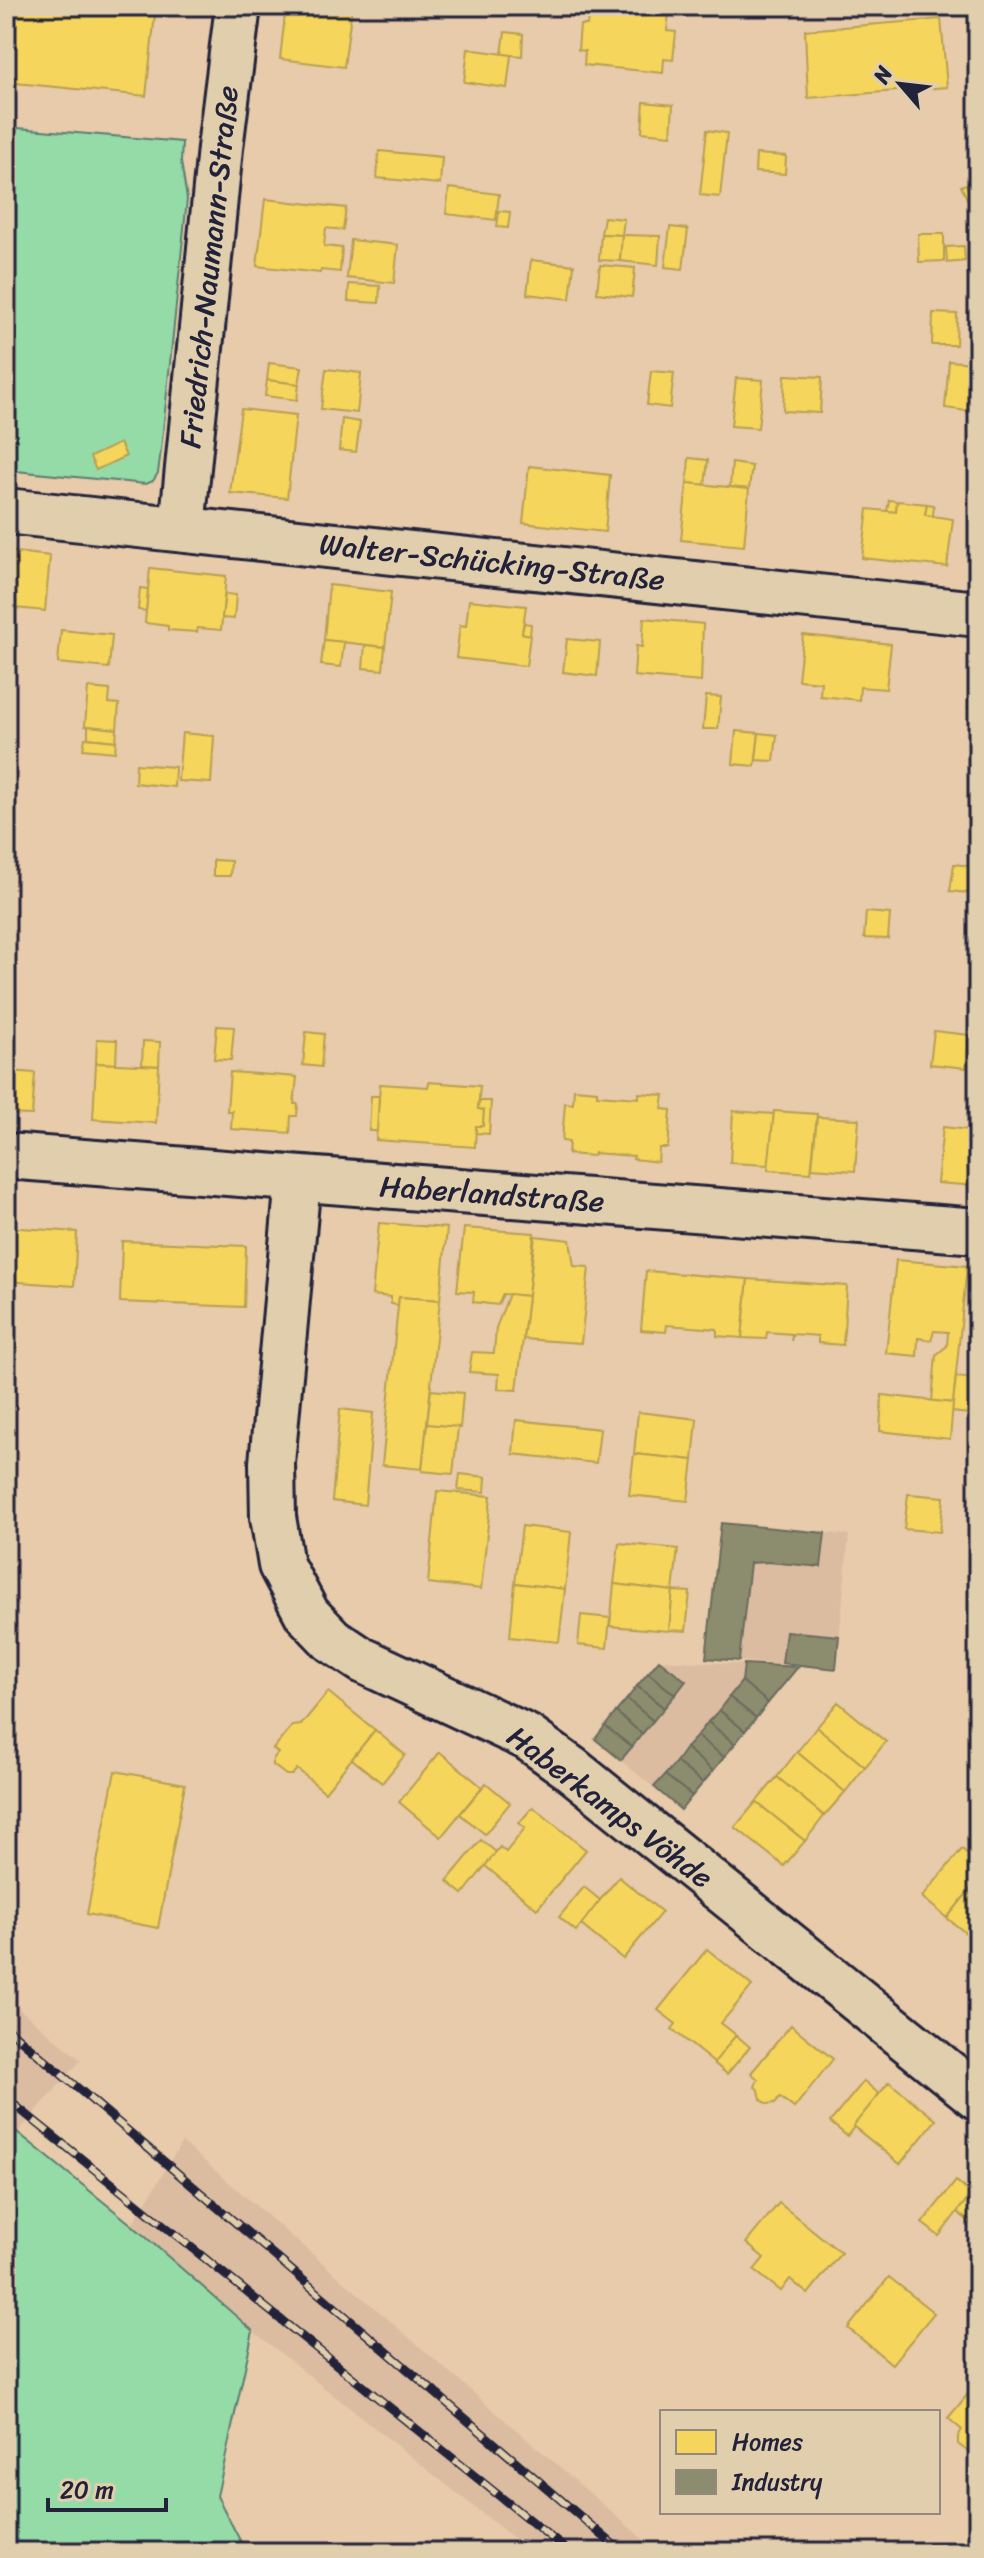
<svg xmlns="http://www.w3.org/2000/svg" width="984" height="2558" viewBox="0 0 984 2558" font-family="Sriracha,sans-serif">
<rect width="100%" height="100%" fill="#e7cbaa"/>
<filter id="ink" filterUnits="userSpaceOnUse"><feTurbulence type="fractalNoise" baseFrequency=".0125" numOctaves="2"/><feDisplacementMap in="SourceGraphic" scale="16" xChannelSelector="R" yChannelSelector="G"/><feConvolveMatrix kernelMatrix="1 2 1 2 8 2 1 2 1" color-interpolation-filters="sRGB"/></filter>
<g filter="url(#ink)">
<g fill="#dbbca0">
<path d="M721 1523 849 1535 836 1669 706 1658Z"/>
<path d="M659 1660 798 1667 681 1810 595 1739Z"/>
<path d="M6 1998 81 2060 18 2132 6 2123Z"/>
<path d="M182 2142 658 2552H531L253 2331 132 2225Z"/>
</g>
<g fill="#95dba8" stroke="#5c7e72" stroke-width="2">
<path d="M6 127 182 142 181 162 187 199 161 450 158 473 153 481 146 484 6 470Z"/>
<path d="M6 2123 132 2225 253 2331 217 2496 246 2552H6Z"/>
</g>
<g fill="#f6d55c" stroke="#b69f52" stroke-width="2">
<path d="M6 6H75L155 14 146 96 6 82Z"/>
<path d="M286 6H352L344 67 280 59Z"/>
<path d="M590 6 669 12 667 31 676 32 673 60 664 59 663 73 584 65 585 51 578 50 580 25H587Z"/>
<path d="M941 19 947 87 808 98 805 30Z"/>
<path d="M505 32 523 34 522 56 502 54Z"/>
<path d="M468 49 511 55 507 88 464 82Z"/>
<path d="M644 102 673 105 671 135 642 132Z"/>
<path d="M707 130 727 133 720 197 700 195Z"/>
<path d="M379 151 442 157 440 184 377 178Z"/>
<path d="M756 154 786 156 785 174 755 172Z"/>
<path d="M966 184 968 189 978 184V221L961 186Z"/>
<path d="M449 188 499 194 496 220 446 214Z"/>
<path d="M265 199 346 208 343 230 326 228 324 246 342 248 340 272 321 270 320 273 257 266Z"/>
<path d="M499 211 510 212 508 228 497 227Z"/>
<path d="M604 217 624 219 622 235 601 234Z"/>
<path d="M670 227 688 229 683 269 665 267Z"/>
<path d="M601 234 622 235 620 261 599 260Z"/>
<path d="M918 234H944V261L919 262Z"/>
<path d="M622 235 660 236 658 265 620 261Z"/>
<path d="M351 240 398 245 394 283 347 278Z"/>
<path d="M964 246 965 261 947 263 946 247Z"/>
<path d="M531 260 574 265 570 299 527 294Z"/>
<path d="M600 265 635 268 632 297 597 293Z"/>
<path d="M349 284 380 286 379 303 348 301Z"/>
<path d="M933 313 957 314 956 345H932Z"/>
<path d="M949 361 973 363 967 411 945 408Z"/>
<path d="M269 363 302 367 299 384 267 380Z"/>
<path d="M326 369 361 373 357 413 321 409Z"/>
<path d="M651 371 674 373 670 408 647 405Z"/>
<path d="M785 375 822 377 820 413 783 411Z"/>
<path d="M736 378 763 380 758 428 731 426Z"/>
<path d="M267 380 299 384 297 400 265 396Z"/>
<path d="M241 409 296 415 287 498 230 493Z"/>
<path d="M342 419 360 422 356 452 339 450Z"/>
<path d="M120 443 126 456 96 470 90 457Z"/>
<path d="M689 458 708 460 705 485 687 483Z"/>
<path d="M732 463 752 466 749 489 730 487Z"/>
<path d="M529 466 610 475 605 532 523 523Z"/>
<path d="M687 483 749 489 744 546 681 540Z"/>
<path d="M889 500 897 501 896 512 887 511Z"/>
<path d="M897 501 927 504 925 515 953 519 947 567 862 558 868 509 896 512Z"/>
<path d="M927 504 934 505 933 516 925 515Z"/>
<path d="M6 551 50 556 45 611 6 607Z"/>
<path d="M150 568 226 576 221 630 198 628 197 632 168 630V626L145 623Z"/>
<path d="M329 585 391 592 385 647 324 640Z"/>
<path d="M140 588 148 589 146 611 138 610Z"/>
<path d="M225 594 236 595 234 619 222 618Z"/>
<path d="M469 600 526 606 522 633 530 635 526 666 456 658 460 625 466 626Z"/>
<path d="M644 618 703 624 701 682 634 676 636 646 642 647Z"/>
<path d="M524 623 531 624 530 635 522 633Z"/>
<path d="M61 630 112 635 109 668 58 663Z"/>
<path d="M803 635 891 644 886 689 860 687 859 700 820 696 821 682 798 680Z"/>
<path d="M567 639 600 642 597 676 563 672Z"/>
<path d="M324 640 344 642 341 667 321 665Z"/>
<path d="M365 645 385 647 383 670 363 668Z"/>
<path d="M974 652H978V709L968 708Z"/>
<path d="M88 688 110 690 109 703 119 704 117 729 85 726Z"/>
<path d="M706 696 721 697 718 729H703Z"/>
<path d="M88 726 117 729 116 741 88 738Z"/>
<path d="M736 731 759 733 755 766 733 764Z"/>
<path d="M182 733 214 736 211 783 178 781Z"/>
<path d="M759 733 777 735 774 761 756 760Z"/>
<path d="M85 738 116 741 115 752 83 749Z"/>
<path d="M136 764 175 767 174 787 135 783Z"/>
<path d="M213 860 231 861 230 876H213Z"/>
<path d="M954 864 978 867V894L950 891Z"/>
<path d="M866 912 890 914 888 939 864 938Z"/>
<path d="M973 912 978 913V929H972Z"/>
<path d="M217 1026 234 1027 231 1060 214 1059Z"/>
<path d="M934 1031 969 1035 966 1068 930 1064Z"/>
<path d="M306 1032 324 1034 321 1067 303 1065Z"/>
<path d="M97 1039 117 1040 116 1064 96 1063Z"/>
<path d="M143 1041 160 1042 159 1066 142 1065Z"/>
<path d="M6 1057H11L10 1071 35 1073 32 1115 6 1114Z"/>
<path d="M96 1063 159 1066 156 1123 93 1119Z"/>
<path d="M230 1072 297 1077 294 1104H298L297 1116H291L290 1133 231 1129 232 1111H227Z"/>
<path d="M429 1082 480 1086 478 1109 484 1110 483 1126H476L475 1147 376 1140 380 1084 428 1087Z"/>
<path d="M574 1089 597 1091V1095L639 1098V1093L664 1095 662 1109 671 1110 668 1148H659L658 1162 633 1159 634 1156 594 1153 593 1156 568 1154 569 1142 562 1141 565 1103 573 1104Z"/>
<path d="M371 1096H379L377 1131H369Z"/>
<path d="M479 1101H491L489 1134 476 1133V1126H483L484 1110 478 1109Z"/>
<path d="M733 1111 774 1114 769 1165 730 1163Z"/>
<path d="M774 1111 817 1114 811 1173 768 1170Z"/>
<path d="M817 1117 859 1119 855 1171 812 1168Z"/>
<path d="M943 1127 978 1131V1186L937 1183Z"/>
<path d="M379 1223 447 1228 440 1300 399 1297 398 1305 391 1304V1297L372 1295Z"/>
<path d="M6 1227 77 1232 74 1286 6 1281Z"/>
<path d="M464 1228 534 1233 528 1296 503 1294 498 1305 473 1302 474 1292 457 1291Z"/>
<path d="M535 1236 570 1240 574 1266 589 1267 581 1343 523 1339Z"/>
<path d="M122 1241 246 1246 244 1307 120 1302Z"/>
<path d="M896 1260 967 1266 953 1403 932 1401 936 1355 947 1346 948 1332 934 1331 931 1340 918 1338 917 1356 886 1353Z"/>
<path d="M646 1271 748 1279 742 1338 717 1336V1329L667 1325 666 1332 641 1330Z"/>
<path d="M748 1279 847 1286 843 1345 818 1343V1336L793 1334 791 1341 792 1334 767 1332 766 1339 742 1338Z"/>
<path d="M509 1294 528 1296 517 1390 498 1389 499 1374 469 1372 472 1352 494 1353 496 1328Z"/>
<path d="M399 1297 440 1300 422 1469 382 1465Z"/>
<path d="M956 1377 978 1379V1415L952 1412Z"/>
<path d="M431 1390 463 1393 460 1428 427 1424Z"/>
<path d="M882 1395 953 1403 950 1439 880 1431Z"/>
<path d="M340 1409 373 1413 365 1505 332 1501Z"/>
<path d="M638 1412 697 1419 693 1460 634 1454Z"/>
<path d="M516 1420 600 1429 596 1463 513 1454Z"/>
<path d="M427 1424 458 1427 453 1474 422 1471Z"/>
<path d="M634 1454 693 1460 688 1501 629 1495Z"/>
<path d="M460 1474 486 1477 485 1492 458 1490Z"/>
<path d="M437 1491 491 1496 481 1589 428 1583Z"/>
<path d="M908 1494 944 1497 940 1532 904 1529Z"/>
<path d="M522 1526 571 1532 565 1589 515 1583Z"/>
<path d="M619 1543 678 1549 673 1591 614 1584Z"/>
<path d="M515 1583 565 1589 559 1642 510 1637Z"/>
<path d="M614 1584 673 1591 669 1631 610 1626Z"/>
<path d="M673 1591 690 1592 686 1631 669 1630Z"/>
<path d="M581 1615 610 1618 607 1648 578 1645Z"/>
<path d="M328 1692 375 1730 325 1792 297 1769 292 1775H286L273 1765V1759L278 1753 273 1749 292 1726 301 1725Z"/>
<path d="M838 1702 886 1742 865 1767 817 1727Z"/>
<path d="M817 1727 865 1767 845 1792 797 1752Z"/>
<path d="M375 1730 405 1755 382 1783 352 1759Z"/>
<path d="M440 1752 482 1787 441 1837 399 1802Z"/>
<path d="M797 1752 845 1792 824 1816 777 1777Z"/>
<path d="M115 1771 185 1784 158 1928 87 1914Z"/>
<path d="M777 1777 824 1816 805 1841 756 1802Z"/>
<path d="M486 1783 510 1803 485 1834 460 1814Z"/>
<path d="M756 1802 805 1841 784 1866 735 1827Z"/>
<path d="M533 1807 586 1850 537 1909 484 1865 500 1847 506 1852 525 1828 519 1823Z"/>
<path d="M481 1840 496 1852 463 1894 447 1881Z"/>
<path d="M962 1849 978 1863V1880L947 1918 922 1897Z"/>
<path d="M619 1877 662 1912 623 1959 580 1924Z"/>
<path d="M978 1880V1931L972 1938 947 1918Z"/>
<path d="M584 1887 600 1900 576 1931 559 1917Z"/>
<path d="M707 1949 752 1986 721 2023 736 2035 714 2063 672 2029 676 2024 658 2010Z"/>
<path d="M791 2025 833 2059 794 2108 780 2097 775 2103 767 2104 761 2099 759 2090 755 2087 758 2079 751 2073Z"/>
<path d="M736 2035 750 2047 727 2074 714 2063Z"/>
<path d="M864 2081 879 2094 847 2136 830 2122Z"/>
<path d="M889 2082 936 2120 900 2164 853 2126Z"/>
<path d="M956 2181 971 2194 939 2236 922 2223Z"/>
<path d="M978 2186V2228L957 2212Z"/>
<path d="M779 2203 841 2253 808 2294 790 2279 781 2291 754 2270 764 2258 746 2243Z"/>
<path d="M889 2277 934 2313 892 2364 848 2328Z"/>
<path d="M978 2382V2454H971L958 2444V2436L962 2430 948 2418Z"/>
</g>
<g fill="#8c8c6e" stroke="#6c6c5f" stroke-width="2">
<path d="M721 1523 825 1533 821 1567 768 1562 750 1563 739 1661 706 1658Z"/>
<path d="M786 1631 839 1636 836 1669 782 1663Z"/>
<path d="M659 1660 686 1681 675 1695 648 1673Z"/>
<path d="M744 1664 798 1667 768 1703 742 1681Z"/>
<path d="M648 1673 675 1695 664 1708 637 1686Z"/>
<path d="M742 1681 768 1703 756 1718 729 1697Z"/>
<path d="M637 1686 664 1708 653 1721 627 1699Z"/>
<path d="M729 1697 756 1718 745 1731 719 1710Z"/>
<path d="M627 1699 653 1721 642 1734 616 1712Z"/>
<path d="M719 1710 745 1731 735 1744 708 1722Z"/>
<path d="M616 1712 642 1734 632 1747 605 1726Z"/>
<path d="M708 1722 735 1744 724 1757 697 1736Z"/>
<path d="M605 1726 632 1747 621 1760 595 1739Z"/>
<path d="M697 1736 724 1757 713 1771 686 1748Z"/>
<path d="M686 1748 713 1771 703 1783 676 1762Z"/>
<path d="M676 1762 703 1783 692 1796 665 1775Z"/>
<path d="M665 1775 692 1796 681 1810 654 1787Z"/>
</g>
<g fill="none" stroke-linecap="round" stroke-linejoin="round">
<defs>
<g id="minor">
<path d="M6 511 978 614"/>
<path d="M182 528 220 148 238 6"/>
<path d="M298 1180 272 1463 273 1517 281 1565 307 1614 332 1640 362 1660 527 1737 570 1768 978 2097"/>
</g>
<path id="tertiary" d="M6 1156 978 1231"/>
</defs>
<use href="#minor" stroke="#22223b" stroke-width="50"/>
<use href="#tertiary" stroke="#22223b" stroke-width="50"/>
<use href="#minor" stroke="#e0ceac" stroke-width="44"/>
<use href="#tertiary" stroke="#e0ceac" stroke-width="44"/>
<defs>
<g id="rail">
<path d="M6 2027 622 2552"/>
<path d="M6 2098 569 2552"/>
</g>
</defs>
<use href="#rail" stroke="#22223b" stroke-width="9"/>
<use href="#rail" stroke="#e0ceac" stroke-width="6" stroke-dasharray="18" stroke-linecap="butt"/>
</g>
</g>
<g text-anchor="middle" stroke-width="8" stroke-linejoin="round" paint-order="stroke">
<g font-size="30" fill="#22223b" stroke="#e0ceac">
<text transform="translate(209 267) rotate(-84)" y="10">Friedrich-Naumann-Straße</text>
<text transform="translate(492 562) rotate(6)" y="10">Walter-Schücking-Straße</text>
<text transform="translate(492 1194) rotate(4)" y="10">Haberlandstraße</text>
<text transform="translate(610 1807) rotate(37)" y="10">Haberkamps Vöhde</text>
</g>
</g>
<rect width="984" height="2558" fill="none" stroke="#e0ceac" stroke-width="32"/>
<rect x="16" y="16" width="952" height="2526" fill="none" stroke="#22223b" stroke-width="3" filter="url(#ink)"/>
<rect x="660" y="2410" width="280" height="104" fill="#e0ceac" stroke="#94897f" stroke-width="2"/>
<rect x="676" y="2430" width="40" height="24" fill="#f6d55c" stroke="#94897f" stroke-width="2"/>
<text x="732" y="2450" font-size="24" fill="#22223b">Homes</text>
<rect x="676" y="2470" width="40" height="24" fill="#8c8c6e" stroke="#94897f" stroke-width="2"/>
<text x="732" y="2490" font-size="24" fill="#22223b">Industry</text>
<g transform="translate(900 84) rotate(298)" stroke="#e0ceac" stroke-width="6" paint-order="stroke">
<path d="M0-6L14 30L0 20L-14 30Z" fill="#22223b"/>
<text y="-12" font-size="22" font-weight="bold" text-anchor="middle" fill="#22223b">N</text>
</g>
<path d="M48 2498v12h118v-12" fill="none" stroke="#22223b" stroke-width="4"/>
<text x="60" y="2498" font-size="24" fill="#22223b" stroke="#e0ceac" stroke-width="6" paint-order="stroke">20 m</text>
</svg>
